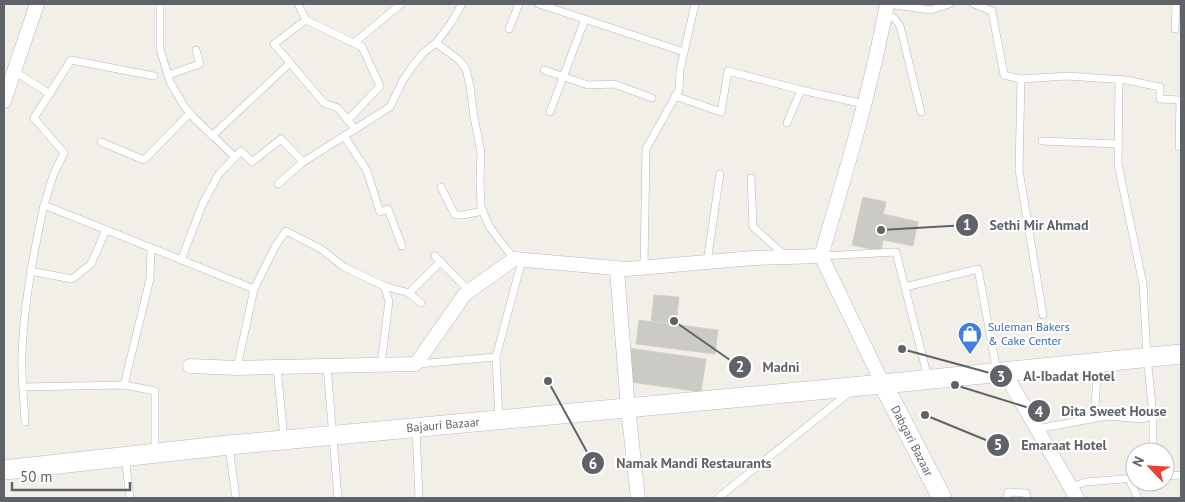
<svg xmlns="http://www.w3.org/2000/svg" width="1185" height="502" viewBox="0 0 1185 502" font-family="'PT Sans',sans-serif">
<rect width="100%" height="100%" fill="#f1efe8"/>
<g fill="#cccac5" stroke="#d6d1c6">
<path d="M863 197 886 202 883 214 918 222 913 246 883 240 881 251 852 245Z"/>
<path d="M654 295 679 297 676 324 651 321Z"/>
<path d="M639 320 718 330 715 354 636 344Z"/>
<path d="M628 348 706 359 701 392 631 382Z"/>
</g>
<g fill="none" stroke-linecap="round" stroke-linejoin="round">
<defs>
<g id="lane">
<path d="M160 4V49L170 82 184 106 195 119 235 157"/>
<path d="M298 4 306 20 274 44 324 103 338 108 355 129"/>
<path d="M539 4 684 52"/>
<path d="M887 4 931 10 949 4"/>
<path d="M974 4 992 11 1004 75 1021 79 1019 170 1043 315"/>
<path d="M885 14 894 18 900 26 921 112"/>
<path d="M306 20 362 47 380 86 348 120"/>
<path d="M509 29 519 4"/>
<path d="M1175 29 1176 4"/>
<path d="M354 43 401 4"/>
<path d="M436 43 459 60 466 69 470 86 474 117 481 153 480 179 481 207 489 226 514 259"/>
<path d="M544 70 588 85 614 84 652 98"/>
<path d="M14 71 50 94"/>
<path d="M168 75 200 64 196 50"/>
<path d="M154 76 71 60 34 118 64 153 54 173 44 205 254 289"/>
<path d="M1021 79 1067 76 1126 80 1160 87V99L1180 100 1179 147"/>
<path d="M1119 79 1118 164 1143 284 1147 357 1153 415V452"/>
<path d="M675 96 721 112 728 71 801 90 864 104"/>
<path d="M550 112 585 19"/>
<path d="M787 123 801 90"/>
<path d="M212 136 290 63"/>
<path d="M344 136 367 171 380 212 388 209 402 246"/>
<path d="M1042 141 1118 144"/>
<path d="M101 142 144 160 190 113"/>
<path d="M751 178 753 227 787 257"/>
<path d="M278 184 303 162"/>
<path d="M441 187 455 215H463L483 211"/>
<path d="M435 256 469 291"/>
<path d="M821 256 896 252 928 378"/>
<path d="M181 260 203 203 219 174 241 151 252 162 281 139 303 162 390 107 403 80 412 67 423 53 436 43 451 23 462 4"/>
<path d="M707 262 720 174"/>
<path d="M644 268 646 149 679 90 680 70 695 4"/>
<path d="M30 271 72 279 91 264 106 230"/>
<path d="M905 287 978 269 997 372"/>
<path d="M409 293 441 261"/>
<path d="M417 364 496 357"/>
<path d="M381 365 389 301 384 286"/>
<path d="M327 366 338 498"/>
<path d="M277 367 284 439"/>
<path d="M237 368 254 289 276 245 286 231 321 249 344 267 384 286 409 293 421 303"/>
<path d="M124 385 150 279 151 248"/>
<path d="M23 387 124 385 155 391V452"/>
<path d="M1094 418 1098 364"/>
<path d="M499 419 496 357 522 260"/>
<path d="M25 422C24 399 21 376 22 353 24 302 33 254 44 205"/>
<path d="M416 429 419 498"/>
<path d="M1037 429 1107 416 1142 419 1153 415"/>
<path d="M229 447 236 498"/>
<path d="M125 456 130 498"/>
<path d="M1165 476 1181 475"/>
<path d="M1129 479 1138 498"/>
<path d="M1070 487 1086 482 1135 478"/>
<path d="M718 498 850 392"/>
<path d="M1007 498 1008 492 1026 493 1027 498"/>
</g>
<g id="street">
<path d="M4 101 37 4"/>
<path d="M617 270 628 408 638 498"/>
<path d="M190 366 237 368 416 364 465 294 514 259 627 269 753 258 821 256"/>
<path d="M1004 372 1077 498"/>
<path d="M883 384 821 256C846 172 871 89 887 4"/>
</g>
<g id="secondary">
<path d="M883 384 942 498"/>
<path d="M4 470 229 445 883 384 1181 354"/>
</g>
</defs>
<use href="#lane" stroke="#b5b8bc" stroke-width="8"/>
<use href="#street" stroke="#b5b8bc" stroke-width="15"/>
<use href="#secondary" stroke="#b6babf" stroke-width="20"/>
<use href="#lane" stroke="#fff" stroke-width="7"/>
<use href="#street" stroke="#fff" stroke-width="14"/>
<use href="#secondary" stroke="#fff" stroke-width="19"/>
</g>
<defs>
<symbol id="shop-pin" viewBox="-11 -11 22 30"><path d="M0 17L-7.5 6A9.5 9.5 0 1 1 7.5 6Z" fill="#3f7fe0" stroke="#fff"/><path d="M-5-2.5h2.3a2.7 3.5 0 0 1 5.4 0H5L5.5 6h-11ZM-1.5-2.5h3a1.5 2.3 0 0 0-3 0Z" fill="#fff"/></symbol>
</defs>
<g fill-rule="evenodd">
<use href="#shop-pin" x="956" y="320" width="28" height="38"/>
</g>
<g text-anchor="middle" stroke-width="4.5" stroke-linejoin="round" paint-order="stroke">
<g font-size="12" fill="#366cbe" stroke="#fff" text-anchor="start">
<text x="988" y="331">Suleman Bakers<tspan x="988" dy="14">&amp; Cake Center</tspan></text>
</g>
<g font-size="12" fill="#5f6368" stroke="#fff">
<text transform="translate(443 425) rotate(-5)" y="4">Bajauri Bazaar</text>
<text transform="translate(912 441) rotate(63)" y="4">Dabgari Bazaar</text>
</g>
</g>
<path fill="none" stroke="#5f6368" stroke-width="2" d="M881 230L967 225M674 321L740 367M902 349L1001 376M955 385L1039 411M925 415L998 445M548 381L593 463"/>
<g fill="#5f6368" stroke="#fff" stroke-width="2">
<circle cx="881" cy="230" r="5"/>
<circle cx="674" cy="321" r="5"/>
<circle cx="902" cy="349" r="5"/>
<circle cx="955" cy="385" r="5"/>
<circle cx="925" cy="415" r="5"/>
<circle cx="548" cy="381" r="5"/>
<circle cx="967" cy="225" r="12"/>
<circle cx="740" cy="367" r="12"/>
<circle cx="1001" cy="376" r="12"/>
<circle cx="1039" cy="411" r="12"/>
<circle cx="998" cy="445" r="12"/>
<circle cx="593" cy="463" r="12"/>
</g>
<g font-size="15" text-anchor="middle" font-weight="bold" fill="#fff">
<text x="967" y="230">1</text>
<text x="740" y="372">2</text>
<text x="1001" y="382">3</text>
<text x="1039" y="417">4</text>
<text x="998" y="450">5</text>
<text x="593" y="469">6</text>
</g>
<g font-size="14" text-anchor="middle" font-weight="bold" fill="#5f6368" stroke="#fff" stroke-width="4.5" stroke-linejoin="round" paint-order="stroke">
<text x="1039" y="230">Sethi Mir Ahmad</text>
<text x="781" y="372">Madni</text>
<text x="1069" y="381">Al-Ibadat Hotel</text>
<text x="1114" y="416">Dita Sweet House</text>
<text x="1064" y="450">Emaraat Hotel</text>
<text x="694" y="468">Namak Mandi Restaurants</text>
</g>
<rect width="1185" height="502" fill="none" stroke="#5f6368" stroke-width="10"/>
<g transform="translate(1150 467) rotate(295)"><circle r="24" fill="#ffffff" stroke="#bfc1c3"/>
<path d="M0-4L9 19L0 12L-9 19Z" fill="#ea4335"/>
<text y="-8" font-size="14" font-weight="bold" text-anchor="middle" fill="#5f6368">N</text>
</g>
<path d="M12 482v8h118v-8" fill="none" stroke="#5f6368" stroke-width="2.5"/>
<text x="20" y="482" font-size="15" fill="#5f6368" stroke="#ffffff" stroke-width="4" paint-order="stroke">50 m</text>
</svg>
